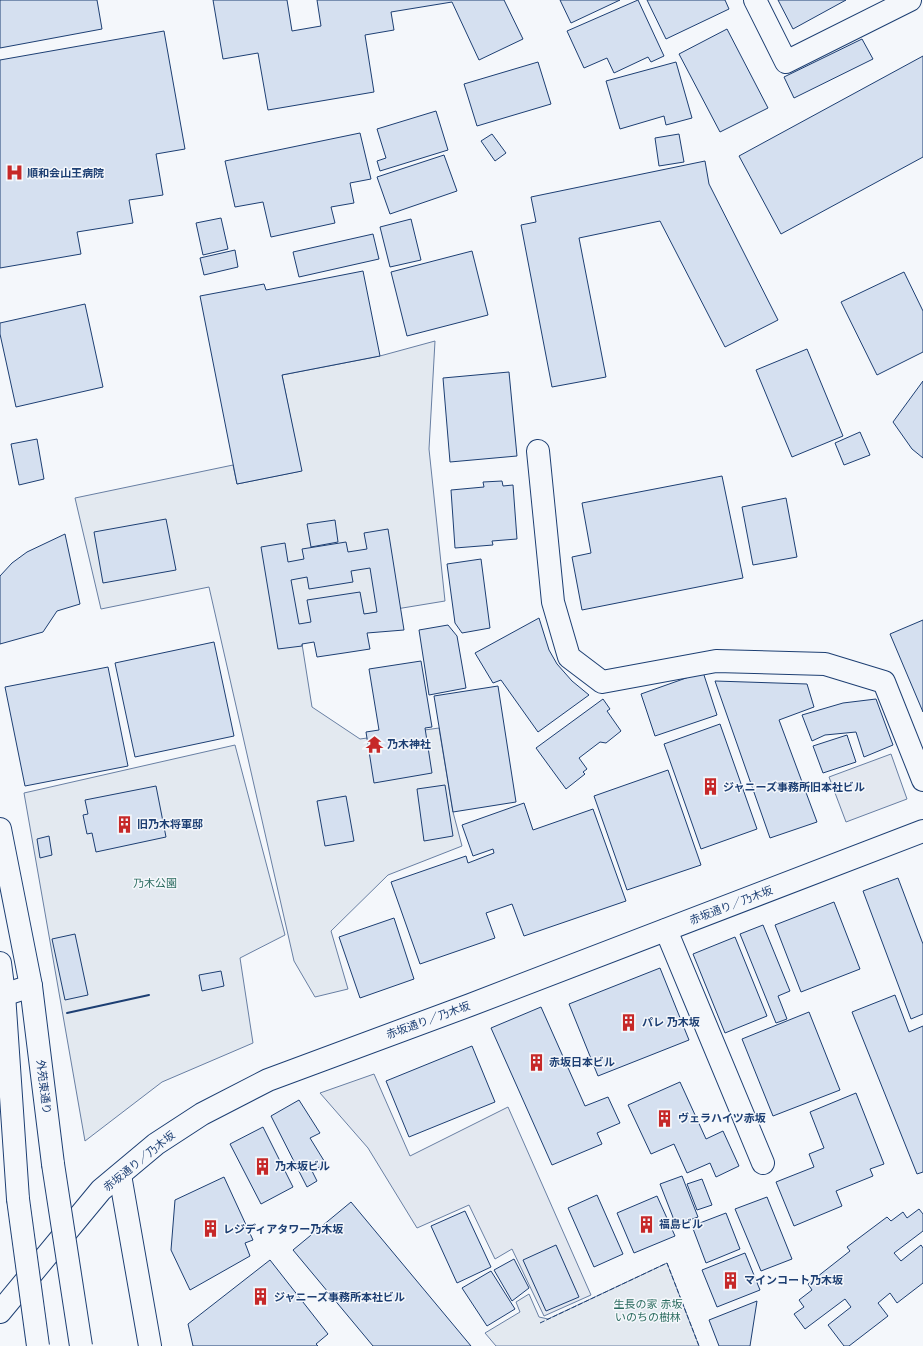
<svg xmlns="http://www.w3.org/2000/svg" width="923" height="1346" viewBox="0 0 923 1346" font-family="'PT Sans','Noto Sans JP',sans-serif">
<rect width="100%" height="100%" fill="#f4f7fb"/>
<g fill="#e3e9f0" stroke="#687fa3">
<path d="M435 341 429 449 445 601 299 625 312 707 360 739 439 728 453 812 462 846 388 875 331 931 348 989 315 997 294 961 209 587 101 609 75 498 233 465 237 484 301 471 282 375 380 356Z"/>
<path d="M235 745 285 935 240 958 253 1043 162 1082 85 1141 24 793Z"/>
<path d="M667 1263 699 1346H496L485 1333 520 1312 516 1302 529 1294 539 1317 548 1319Z"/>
</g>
<g fill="#e3e8f0" stroke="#687fa3">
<path d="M891 754 907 799 846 822 829 777Z"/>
<path d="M374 1074 410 1156 508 1107 591 1295 544 1316 512 1249 495 1259 469 1205 417 1228 368 1148 320 1093Z"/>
</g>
<g fill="#d5e0f0" stroke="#1d3f73" fill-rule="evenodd">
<path d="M0 0H97L102 29 0 48Z"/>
<path d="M213 0H287L292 31 321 26 317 0H504L523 39 479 60 452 2 391 12 394 30 365 35 374 92 268 110 258 53 223 59Z"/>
<path d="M560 0H620L571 23Z"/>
<path d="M638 0 664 56 651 62 648 57 614 73 607 58 584 68 567 31Z"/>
<path d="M647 0H725L729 9 666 39Z"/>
<path d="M778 0H846L793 29Z"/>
<path d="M727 29 768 108 720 132 679 54Z"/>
<path d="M164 31 185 149 156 154 163 195 129 200 133 223 77 232 81 254 0 268V60Z"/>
<path d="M862 39 873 59 794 98 784 77Z"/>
<path d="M923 56V157L781 234 739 156Z"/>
<path d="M538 62 551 104 477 126 464 84Z"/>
<path d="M676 62 692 118 666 125 664 116 620 129 606 81Z"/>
<path d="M436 111 448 150 380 171 377 161 386 158 377 129Z"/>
<path d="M360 133 371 179 350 183 354 203 331 207 335 223 271 237 263 202 235 207 225 161Z"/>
<path d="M492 134 506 153 495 161 481 141Z"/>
<path d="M679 134 684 162 659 166 655 138Z"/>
<path d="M444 155 457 191 390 214 377 177Z"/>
<path d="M705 161 709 184 778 320 725 347 660 221 579 238 606 377 552 387 521 225 536 222 531 197Z"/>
<path d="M221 218 228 249 203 255 196 223Z"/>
<path d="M411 219 421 260 390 267 380 227Z"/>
<path d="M373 234 379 259 299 277 293 252Z"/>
<path d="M235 250 238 267 204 275 200 258Z"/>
<path d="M472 251 488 315 407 336 391 272Z"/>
<path d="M363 271 380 356 282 375 302 471 237 484 200 296 264 284 266 290Z"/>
<path d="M904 272 923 311V352L877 375 841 302Z"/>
<path d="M85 304 103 387 16 407 0 334V323Z"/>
<path d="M807 349 843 436 792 457 756 370Z"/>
<path d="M509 372 517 456 450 462 443 378Z"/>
<path d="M923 381V458L912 449 893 422Z"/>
<path d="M860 432 870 455 844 465 835 443Z"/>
<path d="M37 439 44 479 19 485 11 444Z"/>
<path d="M722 476 743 578 582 610 572 557 591 553 582 503Z"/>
<path d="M502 481 503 486 513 485 517 539 492 541 493 545 455 548 451 490 484 487 483 482Z"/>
<path d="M786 498 797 557 753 565 742 507Z"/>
<path d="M166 519 176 570 103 583 94 532Z"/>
<path d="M335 520 338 542 311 547 307 524Z"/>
<path d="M388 529 404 630 367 633 370 649 344 653 317 657 314 642 302 644V646L278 649 261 547 285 543 288 562 304 559 302 549 346 542 348 552 367 549 364 533ZM370 568 377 612 364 614 360 592 307 600 311 622 299 624 291 580 307 577 309 589 353 582 351 571Z"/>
<path d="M65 534 80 604 57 611 43 632 0 644V576L12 563 27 552Z"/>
<path d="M481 559 490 628 462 633 455 623 447 564Z"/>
<path d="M539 618 549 650 557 664 572 681 589 695 538 732 501 680 493 683 475 653Z"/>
<path d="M923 620V712L890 634Z"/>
<path d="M448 625 457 636 466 688 429 695 419 630Z"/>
<path d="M214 642 234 736 135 757 115 663Z"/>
<path d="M421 661 432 727 425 728 432 773 374 783 366 732 379 730 369 669Z"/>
<path d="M108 667 128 766 25 786 5 687Z"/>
<path d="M703 672 717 715 655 736 641 694Z"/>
<path d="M715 681 807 684 814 707 779 720 817 822 770 838Z"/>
<path d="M498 686 516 802 453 812 434 696Z"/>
<path d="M603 699 610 709 607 711 621 731 606 743 600 742 579 758 587 769 583 772 585 774 566 789 536 748Z"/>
<path d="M876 699 893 745 864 757 856 732 825 735 812 741 802 715 843 703Z"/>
<path d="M720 724 757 829 701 849 664 744Z"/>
<path d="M847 735 856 762 823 773 813 746Z"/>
<path d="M668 770 701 865 627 890 594 796Z"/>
<path d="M445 785 453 836 424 841 417 789Z"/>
<path d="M156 786 166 837 96 852 92 833 87 834 83 815 88 814 85 800Z"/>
<path d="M346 796 354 841 325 846 317 801Z"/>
<path d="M524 803 533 830 593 809 626 901 524 936 512 904 486 913 495 938 420 964 391 882 466 856 468 863 494 853 493 849 473 856 462 825Z"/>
<path d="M49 836 52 855 40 858 37 839Z"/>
<path d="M898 878 923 944V1014L911 1019 863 891Z"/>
<path d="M834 902 860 969 801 992 775 925Z"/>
<path d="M394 918 414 979 360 998 339 937Z"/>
<path d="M763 925 790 991 778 996 787 1019 776 1023 740 934Z"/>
<path d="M75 934 88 995 65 1000 52 939Z"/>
<path d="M735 937 767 1016 725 1033 693 954Z"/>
<path d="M660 968 689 1040 598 1076 569 1004Z"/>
<path d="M221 971 224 986 202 991 199 975Z"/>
<path d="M895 995 909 1032 923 1026V1172L917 1174 852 1012Z"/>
<path d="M541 1007 585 1106 608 1097 620 1123 597 1133 602 1144 552 1165 491 1028Z"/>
<path d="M809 1012 840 1090 773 1116 742 1039Z"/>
<path d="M472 1046 495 1102 409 1137 386 1081Z"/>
<path d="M680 1082 706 1139 723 1131 739 1166 716 1177 710 1163 687 1173 674 1144 651 1154 628 1105Z"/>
<path d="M856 1093 884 1164 870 1169 873 1176 836 1191 842 1206 794 1226 776 1182 814 1167 809 1154 824 1148 810 1112Z"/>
<path d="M299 1100 320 1133 310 1138 326 1164 312 1171 317 1181 307 1187 271 1116Z"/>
<path d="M263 1127 293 1187 261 1204 230 1144Z"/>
<path d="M682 1176 698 1217 676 1225 660 1184Z"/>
<path d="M224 1177 253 1240 245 1243 250 1256 190 1290 171 1250 175 1200Z"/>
<path d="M702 1179 712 1205 697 1210 687 1184Z"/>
<path d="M597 1195 623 1254 594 1267 568 1208Z"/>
<path d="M657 1196 675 1236 634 1253 617 1213Z"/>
<path d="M767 1197 792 1259 761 1271 735 1209Z"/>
<path d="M351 1202 471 1346H373L293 1250Z"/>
<path d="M919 1209 923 1214V1231L894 1253 901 1261 921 1245 923 1248V1283L897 1303 890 1293 878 1303 888 1316 849 1346H844L828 1325 851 1307 845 1299 805 1329 794 1314 804 1307 799 1300 812 1290 808 1284 850 1251 847 1247 887 1217 891 1221 903 1212 907 1218Z"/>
<path d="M465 1211 491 1267 457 1283 431 1226Z"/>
<path d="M726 1213 740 1249 706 1263 692 1226Z"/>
<path d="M556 1245 579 1297 546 1311 523 1260Z"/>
<path d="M745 1253 760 1290 717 1307 702 1270Z"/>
<path d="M514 1259 529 1288 512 1301 494 1270Z"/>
<path d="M270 1260 328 1334 316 1344 318 1346H193L188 1324Z"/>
<path d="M491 1271 515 1309 487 1326 462 1288Z"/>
<path d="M757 1301 750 1346H719L709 1320Z"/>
</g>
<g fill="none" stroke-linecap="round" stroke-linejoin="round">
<defs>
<g id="street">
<path d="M755 0 786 62 910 0"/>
<path d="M538 451 553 602 569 657 602 682 716 661 825 664 884 682 923 780"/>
<path d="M666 930 763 1163"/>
<path d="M0 996 31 986"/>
</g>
<g id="secondary">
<path d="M120 1175 150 1346"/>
<path d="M0 1312 101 1190 156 1144 202 1114 268 1080 470 1005 923 831"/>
</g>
<g id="primary">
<path d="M0 829 31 986 53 1164"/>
<path d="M0 963 4 994 18 1199"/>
</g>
</defs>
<use href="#street" stroke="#1d3f73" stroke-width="24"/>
<use href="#secondary" stroke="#1d3f73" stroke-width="24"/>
<use href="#primary" stroke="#1d3f73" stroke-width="24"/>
<use href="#street" stroke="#f4f7fb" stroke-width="22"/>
<use href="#secondary" stroke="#f4f7fb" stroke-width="22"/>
<use href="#primary" stroke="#f4f7fb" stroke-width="22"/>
<defs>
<g id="primary-bridge">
<path d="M53 1164 81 1346"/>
<path d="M18 1199 38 1346"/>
</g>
</defs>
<use href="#primary-bridge" stroke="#1d3f73" stroke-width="24" stroke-linecap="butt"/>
<use href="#primary-bridge" stroke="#f4f7fb" stroke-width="22"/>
<path stroke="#1d3f73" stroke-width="1" stroke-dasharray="5 2" stroke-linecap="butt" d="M540 1323 667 1263 699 1346"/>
<path stroke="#1d3f73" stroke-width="2" d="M67 1013 149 995"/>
</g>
<defs>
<symbol id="hospital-bare" viewBox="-9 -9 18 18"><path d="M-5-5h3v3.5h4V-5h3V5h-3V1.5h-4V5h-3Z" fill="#c62828" stroke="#f4f7fb" stroke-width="2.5" paint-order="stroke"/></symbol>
<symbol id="temple-bare" viewBox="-9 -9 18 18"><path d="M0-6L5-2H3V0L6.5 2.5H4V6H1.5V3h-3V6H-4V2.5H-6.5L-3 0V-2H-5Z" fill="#c62828" stroke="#f4f7fb" stroke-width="2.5" paint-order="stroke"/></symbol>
<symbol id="building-bare" viewBox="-9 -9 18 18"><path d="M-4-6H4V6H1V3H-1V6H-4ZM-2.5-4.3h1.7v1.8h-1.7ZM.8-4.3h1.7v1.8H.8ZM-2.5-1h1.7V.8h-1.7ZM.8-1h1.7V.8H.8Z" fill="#c62828" stroke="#f4f7fb" stroke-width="2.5" paint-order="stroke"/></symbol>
</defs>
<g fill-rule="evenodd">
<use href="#hospital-bare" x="2" y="160" width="25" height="25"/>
<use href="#temple-bare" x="362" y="732" width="25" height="25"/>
<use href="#building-bare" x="698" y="774" width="25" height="25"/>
<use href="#building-bare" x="112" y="812" width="25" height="25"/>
<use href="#building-bare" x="616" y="1010" width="25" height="25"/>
<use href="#building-bare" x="524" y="1050" width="25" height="25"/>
<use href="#building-bare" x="652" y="1106" width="25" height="25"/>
<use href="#building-bare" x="250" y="1154" width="25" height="25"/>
<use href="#building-bare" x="634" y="1212" width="25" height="25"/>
<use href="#building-bare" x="198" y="1216" width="25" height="25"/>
<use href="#building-bare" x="718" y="1268" width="25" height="25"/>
<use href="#building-bare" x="248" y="1284" width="25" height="25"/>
</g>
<g text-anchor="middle" stroke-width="3" stroke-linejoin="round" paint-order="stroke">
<g font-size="11" font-weight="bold" fill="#1d3f73" stroke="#f4f7fb" text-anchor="start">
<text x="27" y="177">順和会山王病院</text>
<text x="387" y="748">乃木神社</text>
<text x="723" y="791">ジャニーズ事務所旧本社ビル</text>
<text x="137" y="828">旧乃木将軍邸</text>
<text x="642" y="1026">パレ 乃木坂</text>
<text x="549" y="1066">赤坂日本ビル</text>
<text x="678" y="1122">ヴェラハイツ赤坂</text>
<text x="275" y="1170">乃木坂ビル</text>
<text x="659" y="1228">福島ビル</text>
<text x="223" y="1233">レジディアタワー乃木坂</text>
<text x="744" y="1284">マインコート乃木坂</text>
<text x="274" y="1301">ジャニーズ事務所本社ビル</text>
</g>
<g font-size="11" fill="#2c6c60" stroke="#f4f7fb">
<text x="155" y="887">乃木公園</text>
<text x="648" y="1308">生長の家 赤坂<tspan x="648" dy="13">いのちの樹林</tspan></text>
</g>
<g font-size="11" fill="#1d3f73" stroke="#f4f7fb">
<text transform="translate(731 905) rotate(-21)" y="4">赤坂通り／乃木坂</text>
<text transform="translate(428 1020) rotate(-20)" y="4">赤坂通り／乃木坂</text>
<text transform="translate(44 1087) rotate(83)" y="4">外苑東通り</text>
<text transform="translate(139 1161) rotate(-39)" y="4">赤坂通り／乃木坂</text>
</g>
</g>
</svg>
